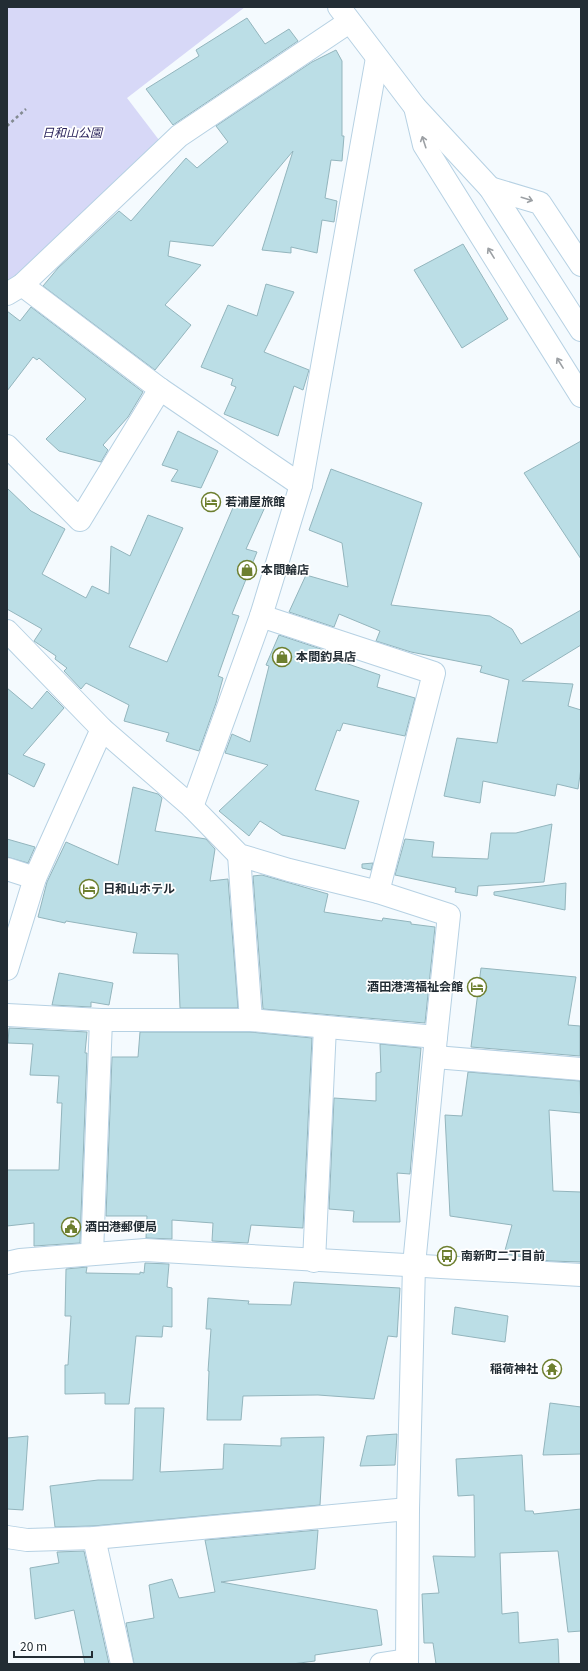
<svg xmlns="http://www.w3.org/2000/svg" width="588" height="1671" viewBox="0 0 588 1671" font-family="Georgia,'Noto Sans JP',serif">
<rect width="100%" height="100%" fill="#f4fafe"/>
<path fill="#d7d8f7" d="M7 7H245L127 98 159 140 23 271 7 282Z"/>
<g fill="#bbdee6" stroke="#93b5bd">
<path d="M247 18 265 44 289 29 298 41 173 125 146 89 199 56 196 50Z"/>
<path d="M336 50 342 61V136H344L342 161 331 160 325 198 337 201 334 222 322 220 317 253 291 247V253L262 250 293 151 213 246 170 241 168 256 201 265 165 305 191 325 155 370 43 286 58 268 119 211 131 221 186 158 197 168 228 142 216 126 312 62Z"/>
<path d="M463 244 508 319 462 348 414 270Z"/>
<path d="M266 284 294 292 264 352 309 370 303 390 294 386 278 436 224 414 236 387 231 385 233 379 201 367 228 305 257 316Z"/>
<path d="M31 307 143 392 128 417 103 445 108 450 101 462 59 451 46 439 86 399 39 358 37 360 33 357 7 391V311L20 321Z"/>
<path d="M178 431 218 451 201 488 171 481 178 470 162 465Z"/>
<path d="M581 441V559L524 473Z"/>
<path d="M331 469 422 503 391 605 490 616 512 629 521 644 581 610V645L522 681 573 684 568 706 581 710V768L578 789 557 784 555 796 483 781 480 803 444 796 457 738 497 743 509 680 480 672 482 666 411 652 376 641 380 631 339 614 334 627 289 612 306 575 348 587 342 543 309 530Z"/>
<path d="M7 488 31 511 65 529 42 574 86 598 92 586 109 594 111 546 130 556 148 515 183 528 129 647 167 662 238 496 265 507 246 549 257 552 232 614 239 616 218 676 223 678 216 703 199 751 166 741 169 733 124 721 129 705 86 683 81 689 64 671 67 668 55 659 56 656 34 641 42 629 7 609Z"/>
<path d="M279 635 324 650 322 655 380 675 377 687 415 698 405 736 343 723 340 731 337 730 315 790 359 801 345 849 282 835 260 821 249 836 219 811 268 765 225 753 232 734 250 742 269 666 266 665Z"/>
<path d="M7 688 32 709 47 691 64 708 23 755 45 764 34 787 7 773Z"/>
<path d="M133 787 158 794 162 798 155 831 206 839 215 849 210 881 228 879 238 1008H180L178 954 133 953 137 933 66 921 65 923 38 917 47 882 66 842 118 865Z"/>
<path d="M552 824 544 882 478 886 477 896 455 892 456 888 395 875 405 839 434 842 432 857 488 859 491 833H516Z"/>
<path d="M7 839 35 847 28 863 7 857Z"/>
<path d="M373 863 371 870 362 868V864Z"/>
<path d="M262 875 328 894 324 912 382 921 383 918 411 922V924L435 927 425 1023 263 1009 253 876Z"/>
<path d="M566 883 565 910 494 895V892Z"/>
<path d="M481 968 576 977 568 1025 580 1026V1056L471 1047Z"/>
<path d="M59 973 113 983 109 1005 91 1002V1007L52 1005Z"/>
<path d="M9 1028 87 1032 85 1053H87L80 1243 34 1246V1223L7 1226V1170H59L62 1103H57L59 1076 30 1075 33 1044 8 1043Z"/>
<path d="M140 1032H250L312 1038 303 1228 251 1225 248 1243 212 1241 213 1223 172 1220V1239L146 1238 147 1216H106L112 1057H138Z"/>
<path d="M380 1044 421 1048 410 1174 397 1173 400 1222H353L354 1211 329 1209 334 1098 376 1101V1073L381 1072Z"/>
<path d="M468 1072 580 1081 581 1113 549 1110 553 1191 581 1192V1262L550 1261 504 1254 512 1225 450 1216 445 1115 462 1116Z"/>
<path d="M145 1263 169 1264 167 1287 172 1288V1327L163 1326 162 1337 136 1336 129 1404H105V1393L65 1394V1365H68L71 1316H65L66 1269 87 1267 86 1273 140 1274V1272L144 1273Z"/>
<path d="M294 1282 400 1288 397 1337 388 1336 374 1399 318 1395 243 1396 241 1420H207L209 1371H208L211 1329H206L208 1298 249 1301 248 1304 291 1305Z"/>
<path d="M455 1307 508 1316 505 1342 452 1334Z"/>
<path d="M550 1403 581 1407V1454L543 1455Z"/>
<path d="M135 1408H164L160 1472 223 1469 224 1444 281 1446V1438L324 1437 320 1505 93 1526 55 1527 50 1486 98 1480H133Z"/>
<path d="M397 1434 395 1465 360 1466 367 1436Z"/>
<path d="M28 1436 23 1510 7 1509V1438Z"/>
<path d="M522 1455 525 1511H533L534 1514 581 1509V1631L568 1632 558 1551 500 1553 502 1614 518 1612 519 1643 558 1639 559 1664H436L433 1643H424L423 1617 422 1594 439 1593 433 1556 475 1557 474 1495 458 1496 456 1459Z"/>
<path d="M318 1530 315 1569 221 1582 377 1610 382 1645 315 1655V1661L292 1664H134L126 1623 154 1618 149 1585 172 1579 179 1598 215 1592 205 1540Z"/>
<path d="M84 1551 109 1664H85L74 1610 35 1619 30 1568 59 1563 57 1552Z"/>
</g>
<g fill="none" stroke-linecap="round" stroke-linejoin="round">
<defs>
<g id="minor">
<path d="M339 7 415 107 490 188 581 330"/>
<path d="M415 107 424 145 581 396"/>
<path d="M490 188 540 203 581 265"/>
<path d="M22 285 160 389"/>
<path d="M7 294 22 285 179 136 349 22"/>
<path d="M7 446 80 520 160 389 301 485"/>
<path d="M261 616 434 673 378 892"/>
<path d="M7 631 102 729 192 807 239 855 289 870 378 892 449 915 436 1037 414 1265 408 1509 407 1664"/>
<path d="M192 807 261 616 301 485 377 58"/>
<path d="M239 855 251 1020"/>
<path d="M7 869 35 878"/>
<path d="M7 969 35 878 102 729"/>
<path d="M7 1015 101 1020H251L436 1037"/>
<path d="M435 1057 581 1069"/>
<path d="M92 1254 101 1020"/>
<path d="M314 1261 325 1027"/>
<path d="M7 1263 20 1260 145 1250 581 1275"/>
<path d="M7 1537 27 1540 94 1538 408 1509"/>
<path d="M94 1538 122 1664"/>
<path d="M381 1664 407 1660"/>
</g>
</defs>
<use href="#minor" stroke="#b6d1e3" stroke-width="24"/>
<path stroke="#838b91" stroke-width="2.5" stroke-dasharray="3 3" stroke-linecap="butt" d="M7 126 26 109"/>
<use href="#minor" stroke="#fff" stroke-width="22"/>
</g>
<defs><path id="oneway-shaft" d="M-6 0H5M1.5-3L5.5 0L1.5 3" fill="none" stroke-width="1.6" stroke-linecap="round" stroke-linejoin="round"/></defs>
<g stroke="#9ca0a4">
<use href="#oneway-shaft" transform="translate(424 142) rotate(-108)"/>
<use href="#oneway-shaft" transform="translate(527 199) rotate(17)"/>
<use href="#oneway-shaft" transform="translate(491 253) rotate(-122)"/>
<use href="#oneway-shaft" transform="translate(560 363) rotate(-122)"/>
</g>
<defs>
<symbol id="hotel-ring" viewBox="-11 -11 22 22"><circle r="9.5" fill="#fff" stroke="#6d7f2f" stroke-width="1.5"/><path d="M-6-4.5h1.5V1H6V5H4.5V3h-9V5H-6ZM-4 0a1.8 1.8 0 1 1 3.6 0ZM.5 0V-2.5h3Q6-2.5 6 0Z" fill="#6d7f2f"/></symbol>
<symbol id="shop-ring" viewBox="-11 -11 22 22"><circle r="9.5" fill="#fff" stroke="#6d7f2f" stroke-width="1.5"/><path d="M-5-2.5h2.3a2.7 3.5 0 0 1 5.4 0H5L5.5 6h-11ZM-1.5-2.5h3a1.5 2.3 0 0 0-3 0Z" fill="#6d7f2f"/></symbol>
<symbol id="civic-ring" viewBox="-11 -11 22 22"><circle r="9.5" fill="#fff" stroke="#6d7f2f" stroke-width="1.5"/><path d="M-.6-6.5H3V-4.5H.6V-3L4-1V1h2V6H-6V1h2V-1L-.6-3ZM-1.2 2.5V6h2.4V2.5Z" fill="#6d7f2f"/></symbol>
<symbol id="bus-ring" viewBox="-11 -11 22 22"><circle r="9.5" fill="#fff" stroke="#6d7f2f" stroke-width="1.5"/><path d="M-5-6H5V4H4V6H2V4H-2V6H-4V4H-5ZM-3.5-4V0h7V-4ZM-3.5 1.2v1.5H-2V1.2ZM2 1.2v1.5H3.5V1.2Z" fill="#6d7f2f"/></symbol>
<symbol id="temple-ring" viewBox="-11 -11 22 22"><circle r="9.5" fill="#fff" stroke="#6d7f2f" stroke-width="1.5"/><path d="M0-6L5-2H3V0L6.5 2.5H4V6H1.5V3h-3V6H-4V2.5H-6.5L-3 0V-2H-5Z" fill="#6d7f2f"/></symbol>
</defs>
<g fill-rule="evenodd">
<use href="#hotel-ring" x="200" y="491" width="22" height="22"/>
<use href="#shop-ring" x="236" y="559" width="22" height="22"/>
<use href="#shop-ring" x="271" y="646" width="22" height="22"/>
<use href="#hotel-ring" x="78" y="878" width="22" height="22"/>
<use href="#hotel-ring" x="466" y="976" width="22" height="22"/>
<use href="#civic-ring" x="60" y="1216" width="22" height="22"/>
<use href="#bus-ring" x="436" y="1245" width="22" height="22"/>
<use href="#temple-ring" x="541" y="1358" width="22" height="22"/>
</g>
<g text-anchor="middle" stroke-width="3.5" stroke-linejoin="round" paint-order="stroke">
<g font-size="12" font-style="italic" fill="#261f58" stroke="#fff">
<text x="72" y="137">日和山公園</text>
</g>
<g font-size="12" font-weight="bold" fill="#232d34" stroke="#fff" text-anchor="start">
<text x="225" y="506">若浦屋旅館</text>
<text x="261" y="574">本間輪店</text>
<text x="296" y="661">本間釣具店</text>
<text x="103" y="893">日和山ホテル</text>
<text x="463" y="991" text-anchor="end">酒田港湾福祉会館</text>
<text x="85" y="1231">酒田港郵便局</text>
<text x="461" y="1260">南新町二丁目前</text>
<text x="538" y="1373" text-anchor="end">稲荷神社</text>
</g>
</g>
<rect width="588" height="1671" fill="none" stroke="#232d34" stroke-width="16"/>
<path d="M14 1651v6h78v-6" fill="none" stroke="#232d34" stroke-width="2"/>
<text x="20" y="1651" font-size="12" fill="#232d34" stroke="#ffffff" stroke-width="3" paint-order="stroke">20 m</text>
</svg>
